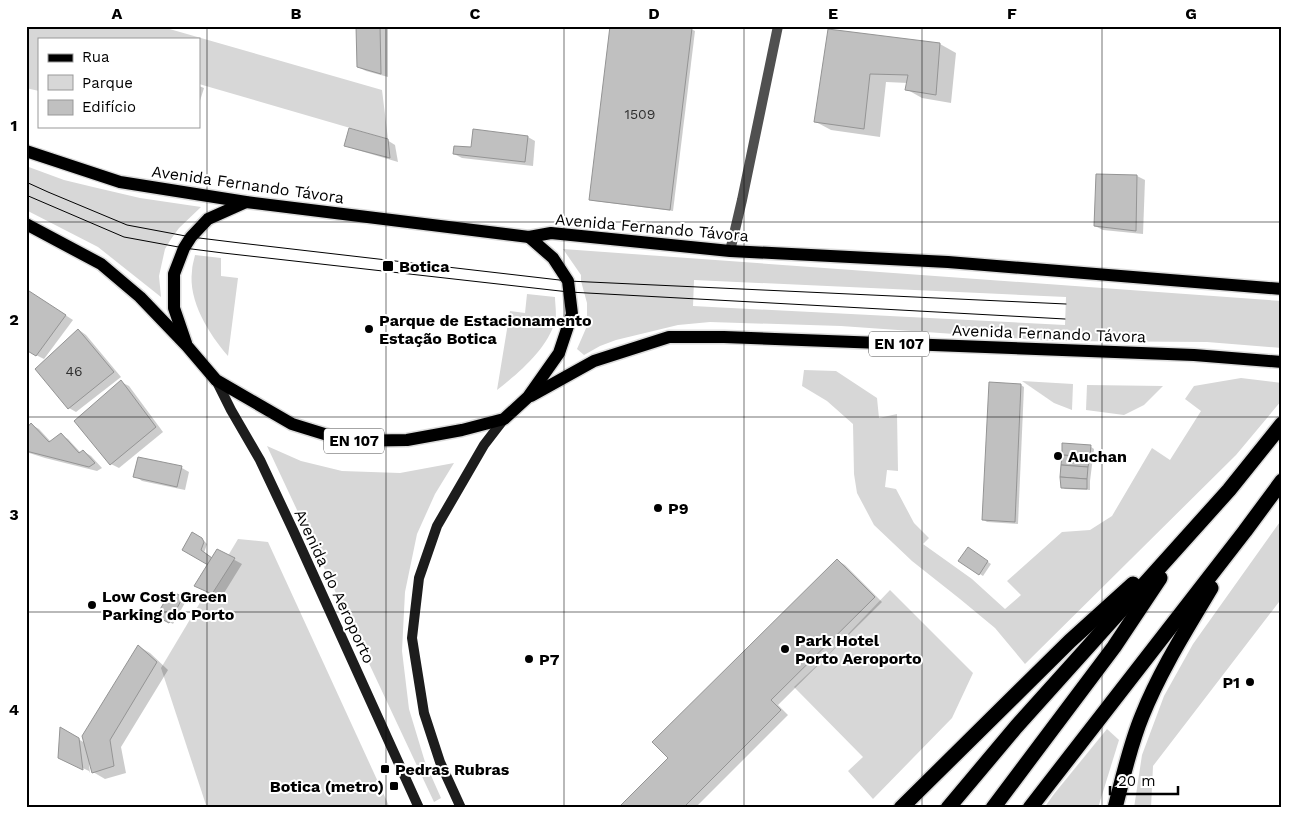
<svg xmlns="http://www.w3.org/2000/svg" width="1308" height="834" viewBox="0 0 1308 834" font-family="'Work Sans',sans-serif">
<rect width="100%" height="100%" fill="#fff"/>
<g fill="#d7d7d7" fill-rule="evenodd">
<path d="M26 26H159L382 90 388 139 199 84V39H39V91L26 88Z"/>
<path d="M26 166 64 180 93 187 140 198 201 207 179 228 171 239 165 249 159 276 161 297 98 247 26 210Z"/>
<path d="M563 249 1282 301V348L1207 342 1053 341 841 326 710 322 678 325 616 340 600 346 584 355 577 349 587 326V303L581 281V275ZM694 280 1066 297 1065 325 693 306Z"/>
<path d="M195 255 221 258V276L238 278 228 356C209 334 188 301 192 271 192 266 194 260 195 255Z"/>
<path d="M527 294 555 297C555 304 557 314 555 321 548 348 519 373 497 390L510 311 525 313Z"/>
<path d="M804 370 836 371 877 398 879 418 897 414 898 471 887 470 885 487 896 489 914 523 929 538 923 544 972 579 1005 609 1021 595 1007 581 1062 532 1090 530 1112 516 1152 448 1170 460 1201 411 1185 399 1194 386 1241 378 1282 383V400L1236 455 1025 664 995 628 960 599 912 561 874 525 857 493 854 474 853 424 827 401 802 386Z"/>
<path d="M1022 381 1073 384 1072 410 1054 403Z"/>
<path d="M1087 385 1163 386 1144 405 1124 415 1086 410Z"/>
<path d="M267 446 301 461 342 471 400 473 454 463 435 494 417 534 405 592 402 651 409 709 425 762 441 798 434 802Z"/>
<path d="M1282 519V598L1153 766 1151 808H1134L1142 755 1164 696 1193 644Z"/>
<path d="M238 539 268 542 390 808H207L161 668Z"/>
<path d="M890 590 973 673 952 718 873 799 848 771 863 757 794 687 828 655Z"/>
<path d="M1107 729 1119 740 1098 808H1044L1054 794Z"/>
</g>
<g fill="#0003">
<path d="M357 26H388V77L366 71 358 67Z"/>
<path d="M691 29 695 31 673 211 594 201 590 199Z"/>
<path d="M829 31 940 44 956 53 951 103 922 98 906 89 908 83 886 82 880 137 831 130 816 122Z"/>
<path d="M199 86 204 88 199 104Z"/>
<path d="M528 137 535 141 533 166 462 158 454 154Z"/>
<path d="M387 140 395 145 398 162 354 149 346 145Z"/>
<path d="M1137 176 1145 180 1143 234 1103 230 1095 226Z"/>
<path d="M26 290 73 320 44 359 36 355Z"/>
<path d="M79 330 86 335 121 377 76 412 69 408Z"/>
<path d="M121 382 129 386 163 432 119 468 111 464Z"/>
<path d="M1021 385 1024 387 1018 524 987 522 984 520Z"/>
<path d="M32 425 39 429 51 442 61 435 68 439 81 453 83 451 91 456 102 468 97 471 45 458 26 452V431Z"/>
<path d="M1091 447 1094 449 1090 481V490L1065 489 1062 487Z"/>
<path d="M182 468 189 472 185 490 142 481 135 476Z"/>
<path d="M193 534 205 542 207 544 204 553 213 559 218 551 242 564 221 598 204 590 209 564 184 550Z"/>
<path d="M968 549 991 564 983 576 960 561Z"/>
<path d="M837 560 845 565 882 602 778 705 788 715 695 808H619L670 758Z"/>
<path d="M171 592 186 601 173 624 158 616Z"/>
<path d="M138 646 150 653 168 670 121 747 126 773 105 779 93 772 91 764H89L90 773 89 771 66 760 61 729 85 743Z"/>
</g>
<g fill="#c0c0c0" stroke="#949494">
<path d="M356 26H380L381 74 357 67Z"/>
<path d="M610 26H676L692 28 670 210 589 200Z"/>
<path d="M828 29 940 43 936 95 905 90 908 75 870 74 864 129 814 122Z"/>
<path d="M349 128 388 139 390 158 344 146Z"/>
<path d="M473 129 528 136 525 162 453 154 454 146 471 147Z"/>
<path d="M1096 174 1137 175 1136 231 1094 226Z"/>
<path d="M26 289 66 315 36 356 26 350Z"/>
<path d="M78 329 114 372 68 409 35 369Z"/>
<path d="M121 380 156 427 110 465 74 421Z"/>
<path d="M989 382 1021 384 1015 522 982 520Z"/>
<path d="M31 423 49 442 61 433 79 453 83 450 95 463 89 467 26 451V429Z"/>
<path d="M1062 443 1091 445 1090 457 1062 455Z"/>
<path d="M1062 455 1090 457 1088 467 1061 465Z"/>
<path d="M138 457 182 466 177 487 133 477Z"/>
<path d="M1061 465 1088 467 1087 479 1060 477Z"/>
<path d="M1060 477 1087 479V489L1061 488Z"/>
<path d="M192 532 202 538 204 542 201 550 212 558 208 565 182 550Z"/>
<path d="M968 547 988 561 979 575 958 561Z"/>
<path d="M217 549 235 558 212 594 194 586Z"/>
<path d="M837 559 875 597 771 700 781 710 683 808H618L668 758 652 742Z"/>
<path d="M171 591 183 597 169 623 156 616Z"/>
<path d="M138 645 157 662 110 740 114 766 92 773 82 736Z"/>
<path d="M60 727 79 738 83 770 58 758Z"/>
</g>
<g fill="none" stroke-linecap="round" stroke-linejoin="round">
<defs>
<g id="primary">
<path d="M26 151 120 182 246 202 529 237 551 233 730 251 948 262 1282 289"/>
<path d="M26 224 101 264 140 297 187 346 216 380 292 424 347 441 407 440 462 430 504 419 528 397 559 353 572 314 568 281 553 258 529 237"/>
<path d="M186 343 174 308V274L184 248 191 237 208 219 246 202"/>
<path d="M531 396 594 361 669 337H724L1194 355 1282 362"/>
</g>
<g id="motorway">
<path d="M901 808 1070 641 1133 584"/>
<path d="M948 808 1016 727 1229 490 1282 424"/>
<path d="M993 808 1114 647 1160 578"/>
<path d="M1030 808 1245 531 1282 481"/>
<path d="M1115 808C1123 777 1130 745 1142 716 1160 671 1186 630 1211 588"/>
</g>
</defs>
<use href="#primary" stroke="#dbdbdb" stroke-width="15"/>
<use href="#motorway" stroke="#dbdbdb" stroke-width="18"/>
<path stroke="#505050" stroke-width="10" d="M730 251 742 200 778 26"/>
<g stroke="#1d1d1d" stroke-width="10">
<path d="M216 380 231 410 260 460 293 530 419 808"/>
<path d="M461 808 440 762 424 713 412 638 419 578 437 526 484 445 504 419"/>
</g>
<use href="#primary" stroke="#000" stroke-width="12"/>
<use href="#motorway" stroke="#000" stroke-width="15"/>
<g stroke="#000" stroke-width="1">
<path d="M26 182 48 192 127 225 191 237 240 243 568 281 1066 304"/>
<path d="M26 195 124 237 184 248 223 253 569 292 1065 319"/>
</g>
</g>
<path fill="none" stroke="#000" stroke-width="1" stroke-opacity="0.55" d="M207 26V808M386 26V808M564 26V808M744 26V808M922 26V808M1102 26V808M26 222H1282M26 417H1282M26 612H1282"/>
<g fill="#000" stroke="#fff" stroke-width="2">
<rect x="382" y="260" width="12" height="12" rx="2.5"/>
<circle cx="369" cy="329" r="5"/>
<circle cx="1058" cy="456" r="5"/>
<circle cx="658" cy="508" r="5"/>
<circle cx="92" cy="605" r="5"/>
<circle cx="785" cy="649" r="5"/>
<circle cx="529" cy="659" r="5"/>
<circle cx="1250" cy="682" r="5"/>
<rect x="380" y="764" width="10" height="10" rx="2.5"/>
<rect x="389" y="781" width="10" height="10" rx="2.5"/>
</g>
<g text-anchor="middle" stroke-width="4" stroke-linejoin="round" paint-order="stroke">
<g font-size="14" fill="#303030">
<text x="640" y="119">1509</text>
<text x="74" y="376">46</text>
</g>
<g fill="#fff" stroke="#4c4c4c" stroke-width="1">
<rect x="869" y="331.5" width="60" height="25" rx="4"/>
<rect x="324" y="428.5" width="60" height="25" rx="4"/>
</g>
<g font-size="15" font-weight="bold" fill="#000">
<text x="899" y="349">EN 107</text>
<text x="354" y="446">EN 107</text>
</g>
<g font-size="16" fill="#000" stroke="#fff">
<text transform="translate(248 184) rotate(8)" y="6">Avenida Fernando Távora</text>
<text transform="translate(652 227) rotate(5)" y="6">Avenida Fernando Távora</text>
<text transform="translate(1049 333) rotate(2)" y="6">Avenida Fernando Távora</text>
<text transform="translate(335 586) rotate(65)" y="6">Avenida do Aeroporto</text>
</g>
<g font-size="16" font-weight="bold" fill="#000" stroke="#fff" text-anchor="start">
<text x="399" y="272">Botica</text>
<text x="379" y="326">Parque de Estacionamento<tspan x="379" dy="18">Estação Botica</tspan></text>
<text x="1068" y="462">Auchan</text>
<text x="668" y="514">P9</text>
<text x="102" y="602">Low Cost Green<tspan x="102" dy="18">Parking do Porto</tspan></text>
<text x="795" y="646">Park Hotel<tspan x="795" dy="18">Porto Aeroporto</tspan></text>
<text x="539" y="665">P7</text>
<text x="1240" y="688" text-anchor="end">P1</text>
<text x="395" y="775">Pedras Rubras</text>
<text x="384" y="792" text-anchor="end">Botica (metro)</text>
</g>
</g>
<rect width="1308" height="834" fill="none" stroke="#ffffff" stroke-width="55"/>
<rect x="38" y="38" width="162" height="90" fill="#ffffff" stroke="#999999"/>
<rect x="48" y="54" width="25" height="8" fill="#000000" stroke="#999999"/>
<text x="82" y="62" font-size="15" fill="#000000">Rua</text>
<rect x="48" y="75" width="25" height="15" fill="#d7d7d7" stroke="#999999"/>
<text x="82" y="88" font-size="15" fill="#000000">Parque</text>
<rect x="48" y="100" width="25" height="15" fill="#c0c0c0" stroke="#999999"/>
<text x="82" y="112" font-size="15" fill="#000000">Edifício</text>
<path d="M1110 786v8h68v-8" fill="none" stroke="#000000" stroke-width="2.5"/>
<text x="1118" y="786" font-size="15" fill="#000000" stroke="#ffffff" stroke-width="4" paint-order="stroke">20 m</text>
<rect x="28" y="28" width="1252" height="778" fill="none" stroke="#000" stroke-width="2"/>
<g font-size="16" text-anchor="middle" font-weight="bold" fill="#000">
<text x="117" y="19">A</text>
<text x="296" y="19">B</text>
<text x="475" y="19">C</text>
<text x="654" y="19">D</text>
<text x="833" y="19">E</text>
<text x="1012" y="19">F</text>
<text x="1191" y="19">G</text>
<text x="14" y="131">1</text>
<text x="14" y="325">2</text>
<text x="14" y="520">3</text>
<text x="14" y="715">4</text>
</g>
</svg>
